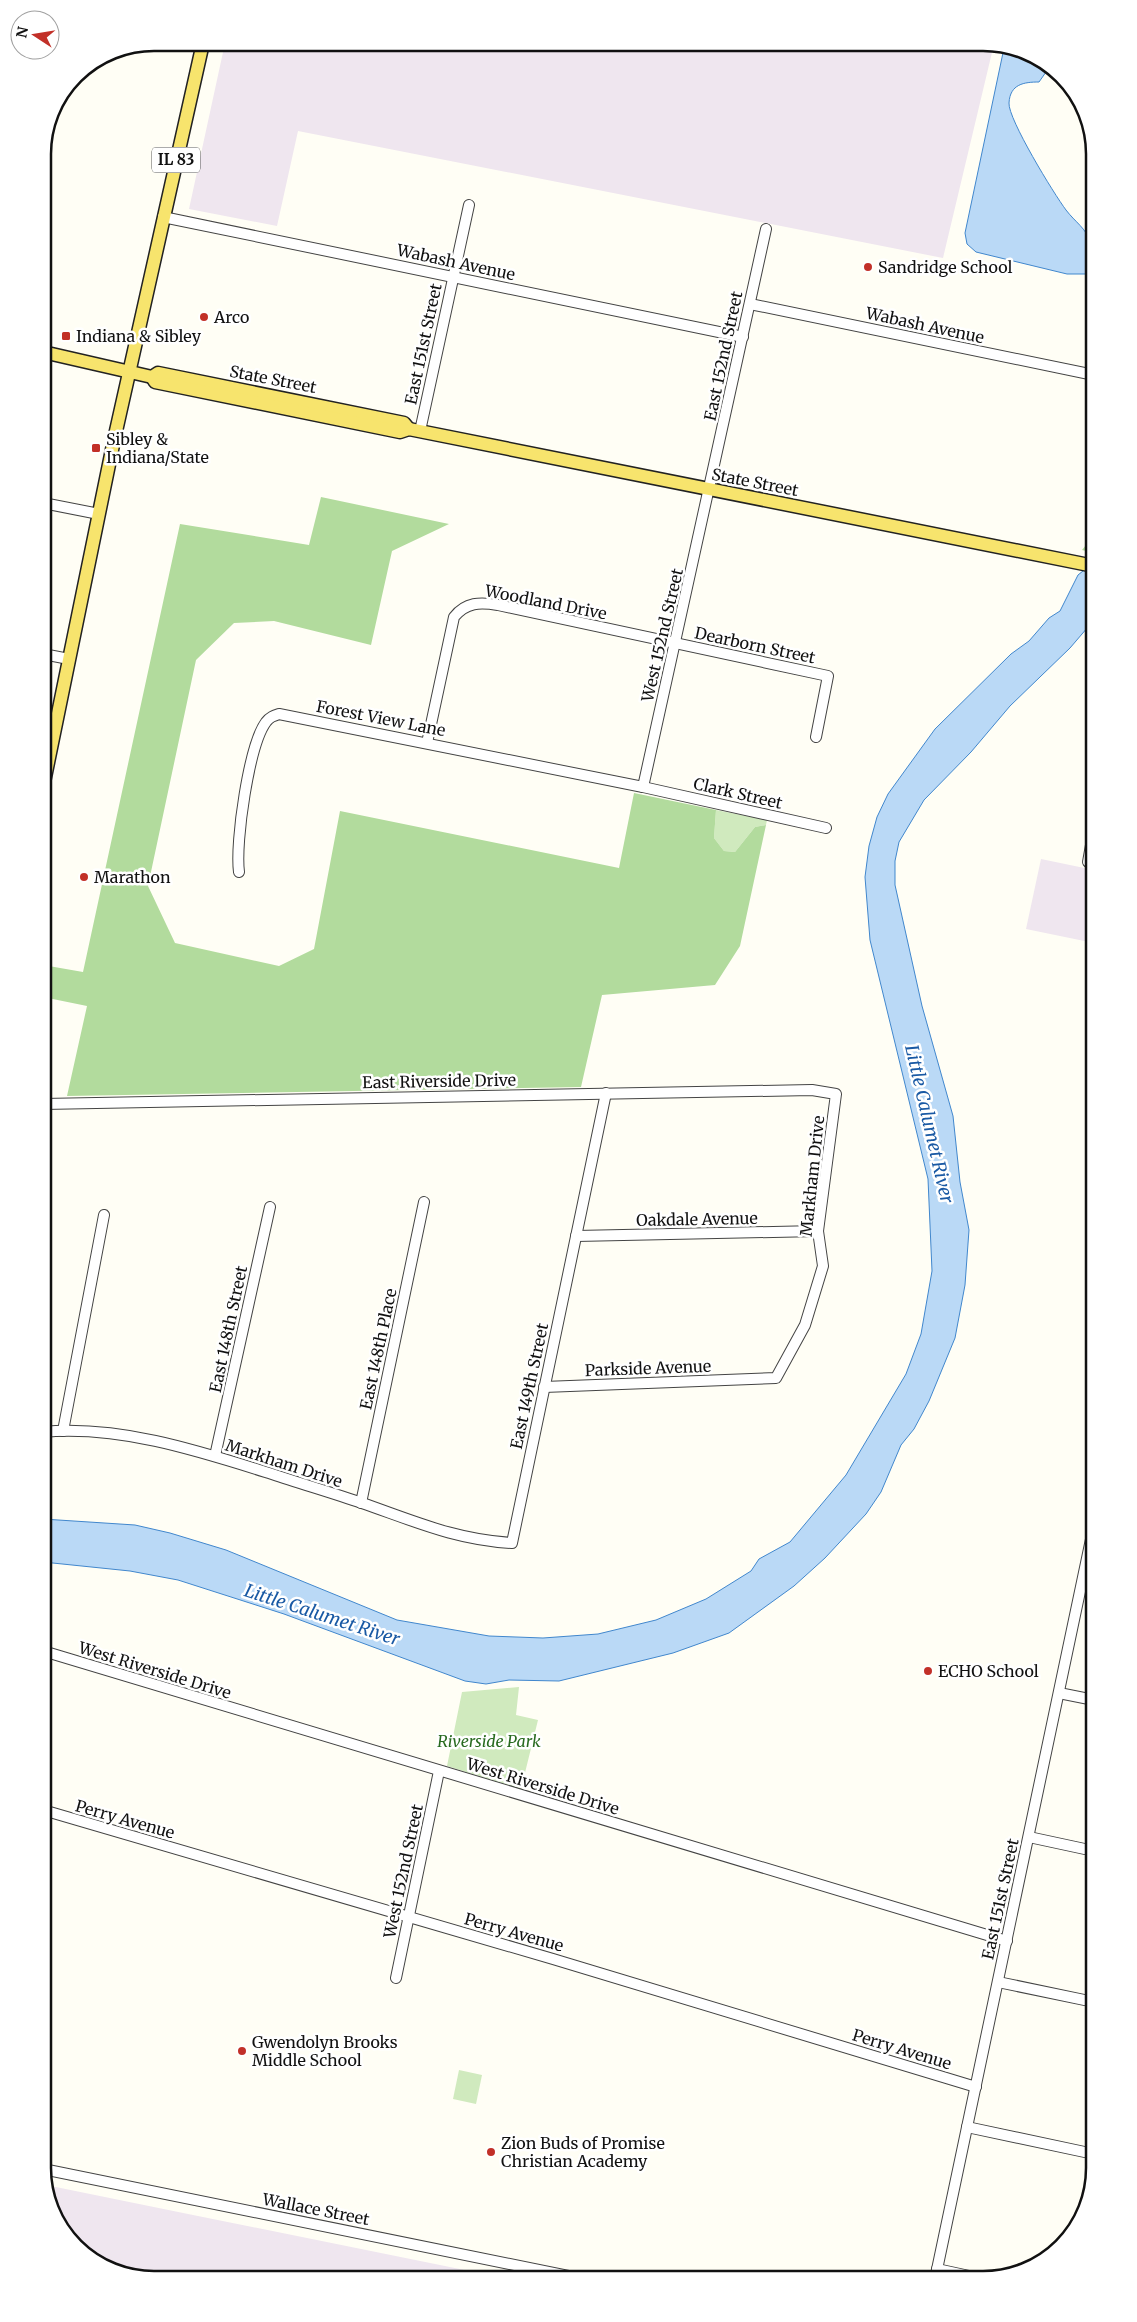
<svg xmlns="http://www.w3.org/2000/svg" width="1137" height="2322" viewBox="0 0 1137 2322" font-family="Merriweather,serif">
<rect width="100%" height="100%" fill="#fffef5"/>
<g fill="#efe6ef">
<path d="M225 43H990L994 44 943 258 298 131 277 226 189 209Z"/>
<path d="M1041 859 1094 870V867V943L1026 929Z"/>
<path d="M46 2185 193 2215 509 2279H148L92 2260 51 2210Z"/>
</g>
<g fill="#d0eabe">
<path d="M716 810 767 820 766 825 755 827 735 852 724 851 714 838Z"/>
<path d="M519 1687 516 1715 538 1720 521 1789 447 1766 462 1692Z"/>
<path d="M459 2070 482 2075 476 2104 453 2099Z"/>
</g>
<g fill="#b2db9d">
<path d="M321 497 449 524 392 551 371 645 274 621 234 623 196 660 148 886 175 943 279 966 314 949 340 811 619 868 634 793 716 810 714 838 724 851 735 852 755 827 766 825 740 946 715 985 602 995 581 1087 67 1096 87 1006 43 997V965L83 972 180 524 309 545Z"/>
<path d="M1094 535V553L1082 550Z"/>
</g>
<g fill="#bad9f6" stroke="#4187cd">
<path d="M1004 48 1046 64V72L1039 82C1024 82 1010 84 1009 103 1008 119 1054 194 1066 210 1075 222 1086 228 1091 243 1096 255 1096 264 1088 274H1067L976 252 967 244 965 233Z"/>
<path d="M1094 562V620L1070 648 1010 706 971 752 924 800 899 842 895 861V885L922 1006 953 1116 960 1182 969 1230 965 1285 955 1338 929 1401 914 1429 901 1445 881 1492 866 1514 825 1558 794 1586 729 1633 673 1653 559 1681 509 1680 486 1684 465 1681 284 1614 178 1580 130 1571 43 1562V1519L135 1525 170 1533 226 1550 397 1620 489 1636 543 1638 598 1634 656 1620 706 1599 751 1571 759 1559 790 1542 846 1475 906 1374 921 1334 932 1271 928 1179 870 940 865 877 869 846 877 817 888 794 935 729 1011 654 1029 641 1049 618 1060 611 1078 575Z"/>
</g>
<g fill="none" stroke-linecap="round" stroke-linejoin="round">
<defs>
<g id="minor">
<path d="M163 217 743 337"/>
<path d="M750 304 1094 375"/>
<path d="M420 431 469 205"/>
<path d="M43 503 99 514"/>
<path d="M43 654 69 659"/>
<path d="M427 743 454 617C466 602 480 602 498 605L828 676 816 737"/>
<path d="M643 787 766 229"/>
<path d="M1088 862 1094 828"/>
<path d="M239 872C235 842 249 745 266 722 270 717 273 716 279 714L643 787 826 828"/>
<path d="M43 1104 812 1090 836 1094 818 1231 823 1266 805 1325 776 1378 544 1387"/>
<path d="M576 1236 818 1231"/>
<path d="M63 1431 104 1215"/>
<path d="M43 1432C120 1425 199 1451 272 1474 302 1484 333 1493 362 1503 414 1521 456 1540 512 1543L606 1093"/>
<path d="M215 1456 270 1207"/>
<path d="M361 1503 424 1202"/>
<path d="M43 1651 1007 1941"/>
<path d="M1059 1693 1094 1700"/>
<path d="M43 1810 553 1959 976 2087"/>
<path d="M1029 1837 1094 1851"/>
<path d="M396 1978 439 1771"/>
<path d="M998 1982 1094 2002"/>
<path d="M967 2127 1094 2154"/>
<path d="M43 2169 583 2279"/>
<path d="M937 2269 983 2279"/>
<path d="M935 2279 1094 1525"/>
</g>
<g id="major">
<path d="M43 352 152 377 158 373 404 423 409 429"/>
<path d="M152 377 155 382 400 432 409 429 1094 566"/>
<path d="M43 787 114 440 203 43"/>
</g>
</defs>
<use href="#minor" stroke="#444" stroke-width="12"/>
<use href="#major" stroke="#222" stroke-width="15"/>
<use href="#minor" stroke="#fff" stroke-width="10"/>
<use href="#major" stroke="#f7e46d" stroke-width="12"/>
</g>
<g fill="#c23028" stroke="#fff" stroke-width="2">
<circle cx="868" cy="267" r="5"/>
<circle cx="204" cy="317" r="5"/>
<rect x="61" y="331" width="10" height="10" rx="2.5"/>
<rect x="91" y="443" width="10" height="10" rx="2.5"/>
<circle cx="84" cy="877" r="5"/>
<circle cx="928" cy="1671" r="5"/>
<circle cx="242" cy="2051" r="5"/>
<circle cx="491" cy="2152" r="5"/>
</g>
<g text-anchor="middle" stroke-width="5" stroke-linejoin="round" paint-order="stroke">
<rect fill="#fff" stroke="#585858" stroke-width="1" x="152" y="147.5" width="48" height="25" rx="4"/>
<g font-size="15" font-weight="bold" fill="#111">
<text x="176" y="165">IL 83</text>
</g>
<g font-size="16" fill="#111" stroke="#fff">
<text transform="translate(456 262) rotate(12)" y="6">Wabash Avenue</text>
<text transform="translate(925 325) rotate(12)" y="6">Wabash Avenue</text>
<text transform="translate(423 344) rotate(-78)" y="6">East 151st Street</text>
<text transform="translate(723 356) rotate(-78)" y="6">East 152nd Street</text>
<text transform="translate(273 379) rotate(11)" y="6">State Street</text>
<text transform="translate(755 482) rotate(11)" y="6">State Street</text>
<text transform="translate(546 602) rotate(11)" y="6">Woodland Drive</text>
<text transform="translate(662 635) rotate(-77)" y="6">West 152nd Street</text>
<text transform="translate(755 645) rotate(12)" y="6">Dearborn Street</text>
<text transform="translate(381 718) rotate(11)" y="6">Forest View Lane</text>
<text transform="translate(738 793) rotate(13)" y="6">Clark Street</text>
<text transform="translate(439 1081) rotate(-1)" y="6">East Riverside Drive</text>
<text transform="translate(812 1176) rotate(-84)" y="6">Markham Drive</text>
<text transform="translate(697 1219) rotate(-1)" y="6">Oakdale Avenue</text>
<text transform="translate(228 1329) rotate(-78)" y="6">East 148th Street</text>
<text transform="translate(378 1349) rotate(-78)" y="6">East 148th Place</text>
<text transform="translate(648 1368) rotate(-2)" y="6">Parkside Avenue</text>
<text transform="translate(529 1386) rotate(-78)" y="6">East 149th Street</text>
<text transform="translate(284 1463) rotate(18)" y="6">Markham Drive</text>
<text transform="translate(155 1670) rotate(17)" y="6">West Riverside Drive</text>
<text transform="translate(543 1786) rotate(17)" y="6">West Riverside Drive</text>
<text transform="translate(125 1819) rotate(16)" y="6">Perry Avenue</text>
<text transform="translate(403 1871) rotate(-78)" y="6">West 152nd Street</text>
<text transform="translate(1000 1899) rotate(-78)" y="6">East 151st Street</text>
<text transform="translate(514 1932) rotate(16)" y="6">Perry Avenue</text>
<text transform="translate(902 2049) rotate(17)" y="6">Perry Avenue</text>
<text transform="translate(316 2209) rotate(11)" y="6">Wallace Street</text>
</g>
<g font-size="16" fill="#111" stroke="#fff" text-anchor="start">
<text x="878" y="273">Sandridge School</text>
<text x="214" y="323">Arco</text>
<text x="76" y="342">Indiana &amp; Sibley</text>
<text x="106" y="445">Sibley &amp;<tspan x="106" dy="18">Indiana/State</tspan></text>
<text x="94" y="883">Marathon</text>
<text x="938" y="1677">ECHO School</text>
<text x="252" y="2048">Gwendolyn Brooks<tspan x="252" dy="18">Middle School</tspan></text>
<text x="501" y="2149">Zion Buds of Promise<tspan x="501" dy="18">Christian Academy</tspan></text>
</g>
<g font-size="16" font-style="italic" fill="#286a20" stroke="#fff">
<text x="489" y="1747">Riverside Park</text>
</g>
<g font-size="18" font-style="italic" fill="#1959a4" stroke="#fff">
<text transform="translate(929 1124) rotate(77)" y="6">Little Calumet River</text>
<text transform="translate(322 1615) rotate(18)" y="6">Little Calumet River</text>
</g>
</g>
<path d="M0 0H1137V2322H0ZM154 51H983A103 103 0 0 1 1086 154V2168A103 103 0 0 1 983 2271H154A103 103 0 0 1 51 2168V154A103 103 0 0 1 154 51Z" fill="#fff" fill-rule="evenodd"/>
<path fill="none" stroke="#111" stroke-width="2.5" d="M154 51H983A103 103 0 0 1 1086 154V2168A103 103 0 0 1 983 2271H154A103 103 0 0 1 51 2168V154A103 103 0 0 1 154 51Z"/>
<g transform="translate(35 35) rotate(282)"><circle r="24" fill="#ffffff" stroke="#a0a0a0"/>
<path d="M0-4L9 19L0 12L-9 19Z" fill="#c23028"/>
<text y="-8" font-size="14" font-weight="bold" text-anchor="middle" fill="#111111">N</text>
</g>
</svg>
